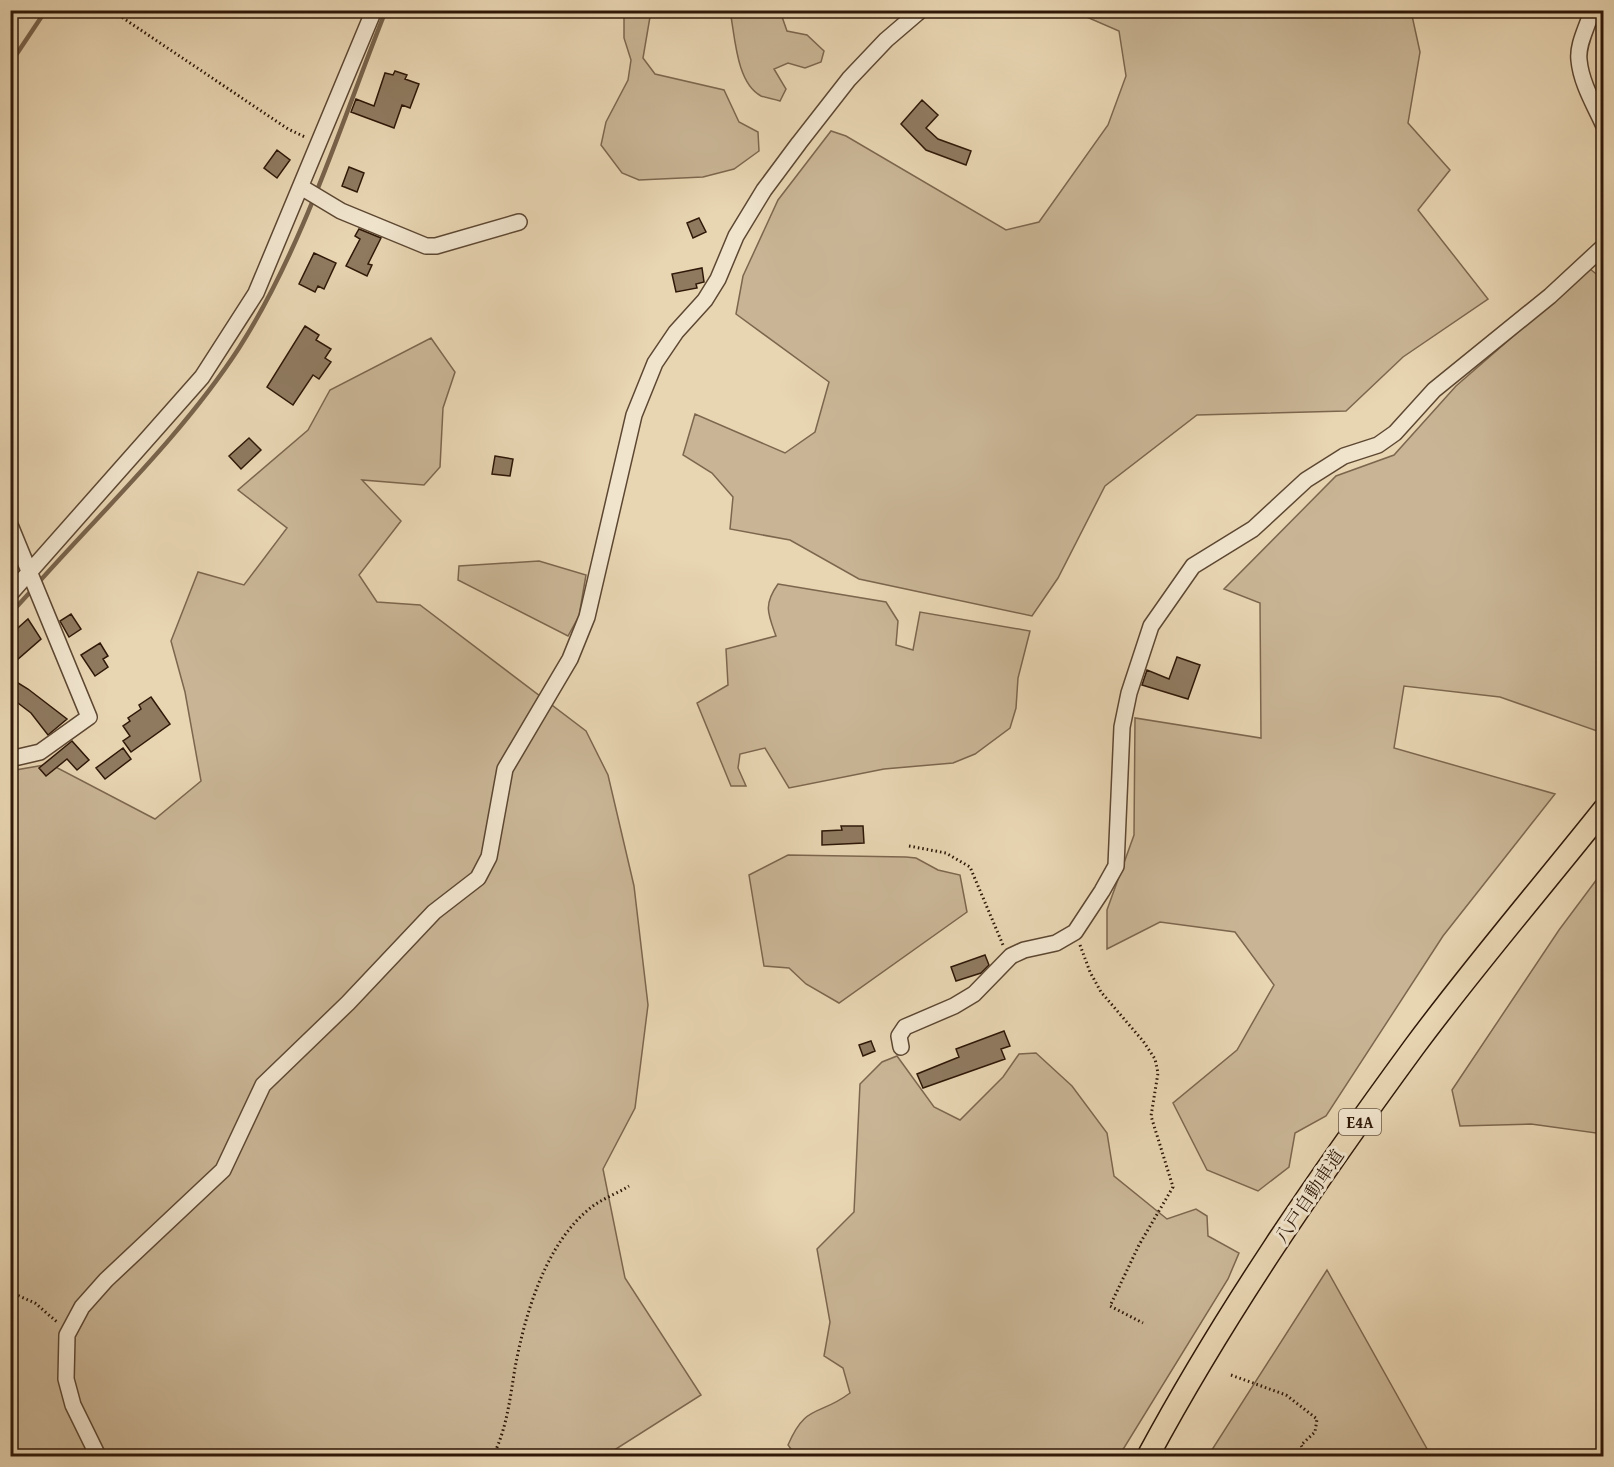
<svg xmlns="http://www.w3.org/2000/svg" width="1614" height="1467" viewBox="0 0 1614 1467" font-family="'Gentium Book Plus','Noto Serif JP',serif">
  <style>
    .green { fill: #c9b595; stroke: #7c664e; stroke-width: 1.5 }
    .lines { fill: none; stroke-linecap: round; stroke-linejoin: round }
    .stream { stroke: #78634b; stroke-width: 4.5 }
    .building { fill: #8f7a60; stroke: #2f1808; stroke-width: 1.5 }
    .minor-casing { stroke: #5d4732; stroke-width: 18 }
    .highway-casing { stroke: #2f1808; stroke-width: 24 }
    .path { stroke: #2f1808; stroke-width: 3; stroke-dasharray: 1.5 3; stroke-linecap: butt }
    .minor { stroke: #f0e4cd; stroke-width: 15 }
    .highway { stroke: #e8d5b2; stroke-width: 21 }
    .labels { text-anchor: middle; dominant-baseline: central; stroke-width: 6; stroke-linejoin: round; paint-order: stroke }
    .shield { fill: #f0e4cd; stroke: #695543; stroke-width: 1.5 }
    .shield-label { font-size: 16px; font-weight: bold; fill: #2f1808 }
    .street-label { font-size: 18px; fill: #2f1808; stroke: #f0e4cd }
  </style>
  <rect width="100%" height="100%" fill="#e8d5b2"/>
  <filter id="stains"><feTurbulence type="fractalNoise" baseFrequency=".00333" numOctaves="4"/><feColorMatrix values="0 0 0 0 .2 0 0 0 0 .09 0 0 0 0 .02 0 0 0 .5 -.17"/></filter>
  <radialGradient id="worn" r=".72"><stop offset=".6" stop-color="#630" stop-opacity="0"/><stop offset="1" stop-color="#630" stop-opacity=".3"/></radialGradient>
  <path class="green" d="M624,11H651L643,58L655,74L724,90L739,122L758,132L759,151L734,169L703,177L639,180L622,173L601,145L606,122L628,80L631,60L624,38Z
    M730,11H780L787,31L807,35L824,51L821,62L805,68L788,63L774,69L786,89L780,101C774,99 767,98 761,96C736,83 735,35 730,11Z
    M1082,11H1411L1420,52L1408,123L1450,170L1418,210L1488,299L1403,357L1346,411L1197,415L1105,486L1058,578L1032,616L859,579L790,540L730,529L733,497L712,473L683,455L695,414L785,453L815,432L829,382L736,314L743,276L778,200L831,131L846,136L1006,230L1039,222L1108,125L1126,76L1119,31L1082,15Z
    M1590,269L1604,280L1603,725L1597,731L1500,697L1404,686L1394,748L1555,794L1443,936L1326,1116L1295,1133L1289,1167L1258,1191L1207,1170L1173,1103L1237,1050L1274,985L1235,932L1160,922L1107,949V910L1134,835L1135,718L1261,738L1260,603L1224,589L1336,476L1394,455L1456,386Z
    M431,338L455,372L443,408L440,467L424,485L362,480L401,521L359,575L377,602L420,605L586,731L608,775L634,886L648,1005L635,1108L603,1169L625,1278L701,1395L605,1456H11L10,771L50,764L155,819L201,781L185,692L171,641L198,572L244,585L287,528L238,490L308,430L330,390Z
    M539,561L586,575L579,616L568,636L458,580L459,566Z
    M778,584L886,602L898,621L896,645L913,650L920,612L1030,631L1018,678L1016,708L1010,728L975,754L953,763L884,769L789,788L765,748L740,754L738,768L746,786H731L697,703L728,685L726,649L776,636C768,614 763,605 778,584Z
    M788,855L906,857L916,858L938,870L960,875L967,912L839,1003L806,984L789,968L764,966L749,875Z
    M1603,871V1134L1531,1124L1460,1126L1452,1090L1559,930Z
    M1036,1053L1072,1086L1107,1133L1114,1176L1167,1219L1196,1209L1207,1216L1208,1236L1239,1253L1228,1279L1119,1456H796L788,1445C806,1403 818,1417 850,1393L843,1368L824,1356L830,1322L817,1249L854,1212L860,1084L882,1062L897,1056L934,1107L960,1120L1003,1077L1019,1054Z
    M1327,1270L1431,1456H1208Z"/>
  <g class="lines">
    <path class="stream" d="M10,64L46,10
      M38,583C106,507 183,434 239,348C304,246 341,123 386,10
      M10,614L32,590"/>
  </g>
  <path class="building" d="M395,71L407,75L405,79L419,84L410,108L402,105L394,128L351,112L356,99L374,106L385,73L393,75Z
    M922,100L938,115L926,128L938,139L971,151L966,165L926,150L901,124Z
    M277,150L290,160L277,178L264,168Z
    M349,167L364,173L357,192L342,186Z
    M699,218L706,232L693,238L687,223Z
    M359,229L381,238L368,264L372,265L367,276L346,266L360,239L355,236Z
    M314,253L336,263L324,289L318,286L315,292L299,284Z
    M702,268L704,282L696,284L697,288L676,292L672,274Z
    M305,326L319,335L316,340L331,349L325,358L331,362L319,379L313,375L293,405L267,387Z
    M249,438L261,450L241,469L229,456Z
    M495,456L513,459L510,476L492,474Z
    M71,614L81,629L69,637L60,621Z
    M28,619L41,639L10,666V635Z
    M100,643L108,656L103,659L108,667L95,676L81,655Z
    M1177,657L1200,665L1188,699L1142,685L1147,670L1169,679Z
    M10,678L28,689L67,719L48,735L31,713L10,697Z
    M151,697L170,724L131,752L123,741L130,736L123,726L130,721L128,718L141,709L139,705Z
    M72,741L89,760L77,770L67,759L46,776L39,768Z
    M123,748L131,759L105,779L96,768Z
    M841,826H863L864,843L822,845V831L842,830Z
    M985,955L989,965L981,973L956,981L951,967Z
    M1004,1031L1010,1046L1001,1049L1005,1059L923,1088L917,1074L959,1057L956,1049Z
    M871,1041L875,1051L863,1056L859,1045Z"/>
  <g class="lines">
    <g class="minor-casing">
      <path id="minor" d="M1592,10C1588,26 1577,44 1579,60C1581,83 1595,106 1604,126
        M301,187L341,211L426,246H436L519,222
        M10,525L89,717L40,752L10,759
        M10,594L202,377L256,293L374,10
        M901,1047L899,1036L905,1027L954,1006L974,994L1011,956L1024,950L1056,943L1075,932L1102,891L1116,866L1122,727L1129,693L1151,626L1193,566L1253,529L1306,480L1344,456L1378,445L1395,433L1434,390L1550,296L1604,246
        M98,1456L73,1405L66,1379L67,1335L82,1307L106,1280L223,1170L263,1085L348,1003L434,912L478,878L489,857L505,769L570,659L587,617L634,415L655,363L676,332L705,300L718,279L736,236L764,190L799,143L849,79L886,40L921,10"/>
    </g>
    <g class="highway-casing">
      <path id="highway" d="M1148,1456C1225,1313 1318,1178 1414,1047C1474,966 1541,888 1604,809"/>
    </g>
    <path class="path" d="M111,10L288,129L305,137
      M909,846L946,853L970,867L1003,945
      M1080,945L1090,972L1101,992L1143,1041L1155,1059L1158,1073L1151,1116L1173,1187L1139,1245L1110,1306L1143,1323
      M10,1292L35,1303L57,1322
      M1231,1375L1286,1395L1317,1419L1315,1432L1301,1445L1307,1456
      M493,1456C507,1428 510,1398 515,1368C525,1314 546,1241 593,1206C604,1198 618,1193 629,1186"/>
    <use href="#minor" class="minor"/>
    <use href="#highway" class="highway"/>
  </g>
  <g class="labels">
    <rect class="shield" x="1339" y="1109" width="42" height="26" rx="4.5"/>
    <g class="shield-label">
      <text x="1360" y="1122">E4A</text>
    </g>
    <g class="street-label">
      <text transform="translate(1309 1196) rotate(-56)">八戸自動車道</text>
    </g>
  </g>
  <rect width="1614" height="1467" fill="none" stroke="#e8d5b2" stroke-width="36"/>
  <rect x="12" y="12" width="1590" height="1443" fill="none" stroke="#2f1808" stroke-width="3"/>
  <rect x="18" y="18" width="1578" height="1431" fill="none" stroke="#2f1808" stroke-width="1.5"/>
  <rect width="100%" height="100%" filter="url(#stains)"/>
  <rect width="100%" height="100%" fill="url(#worn)"/>
</svg>
